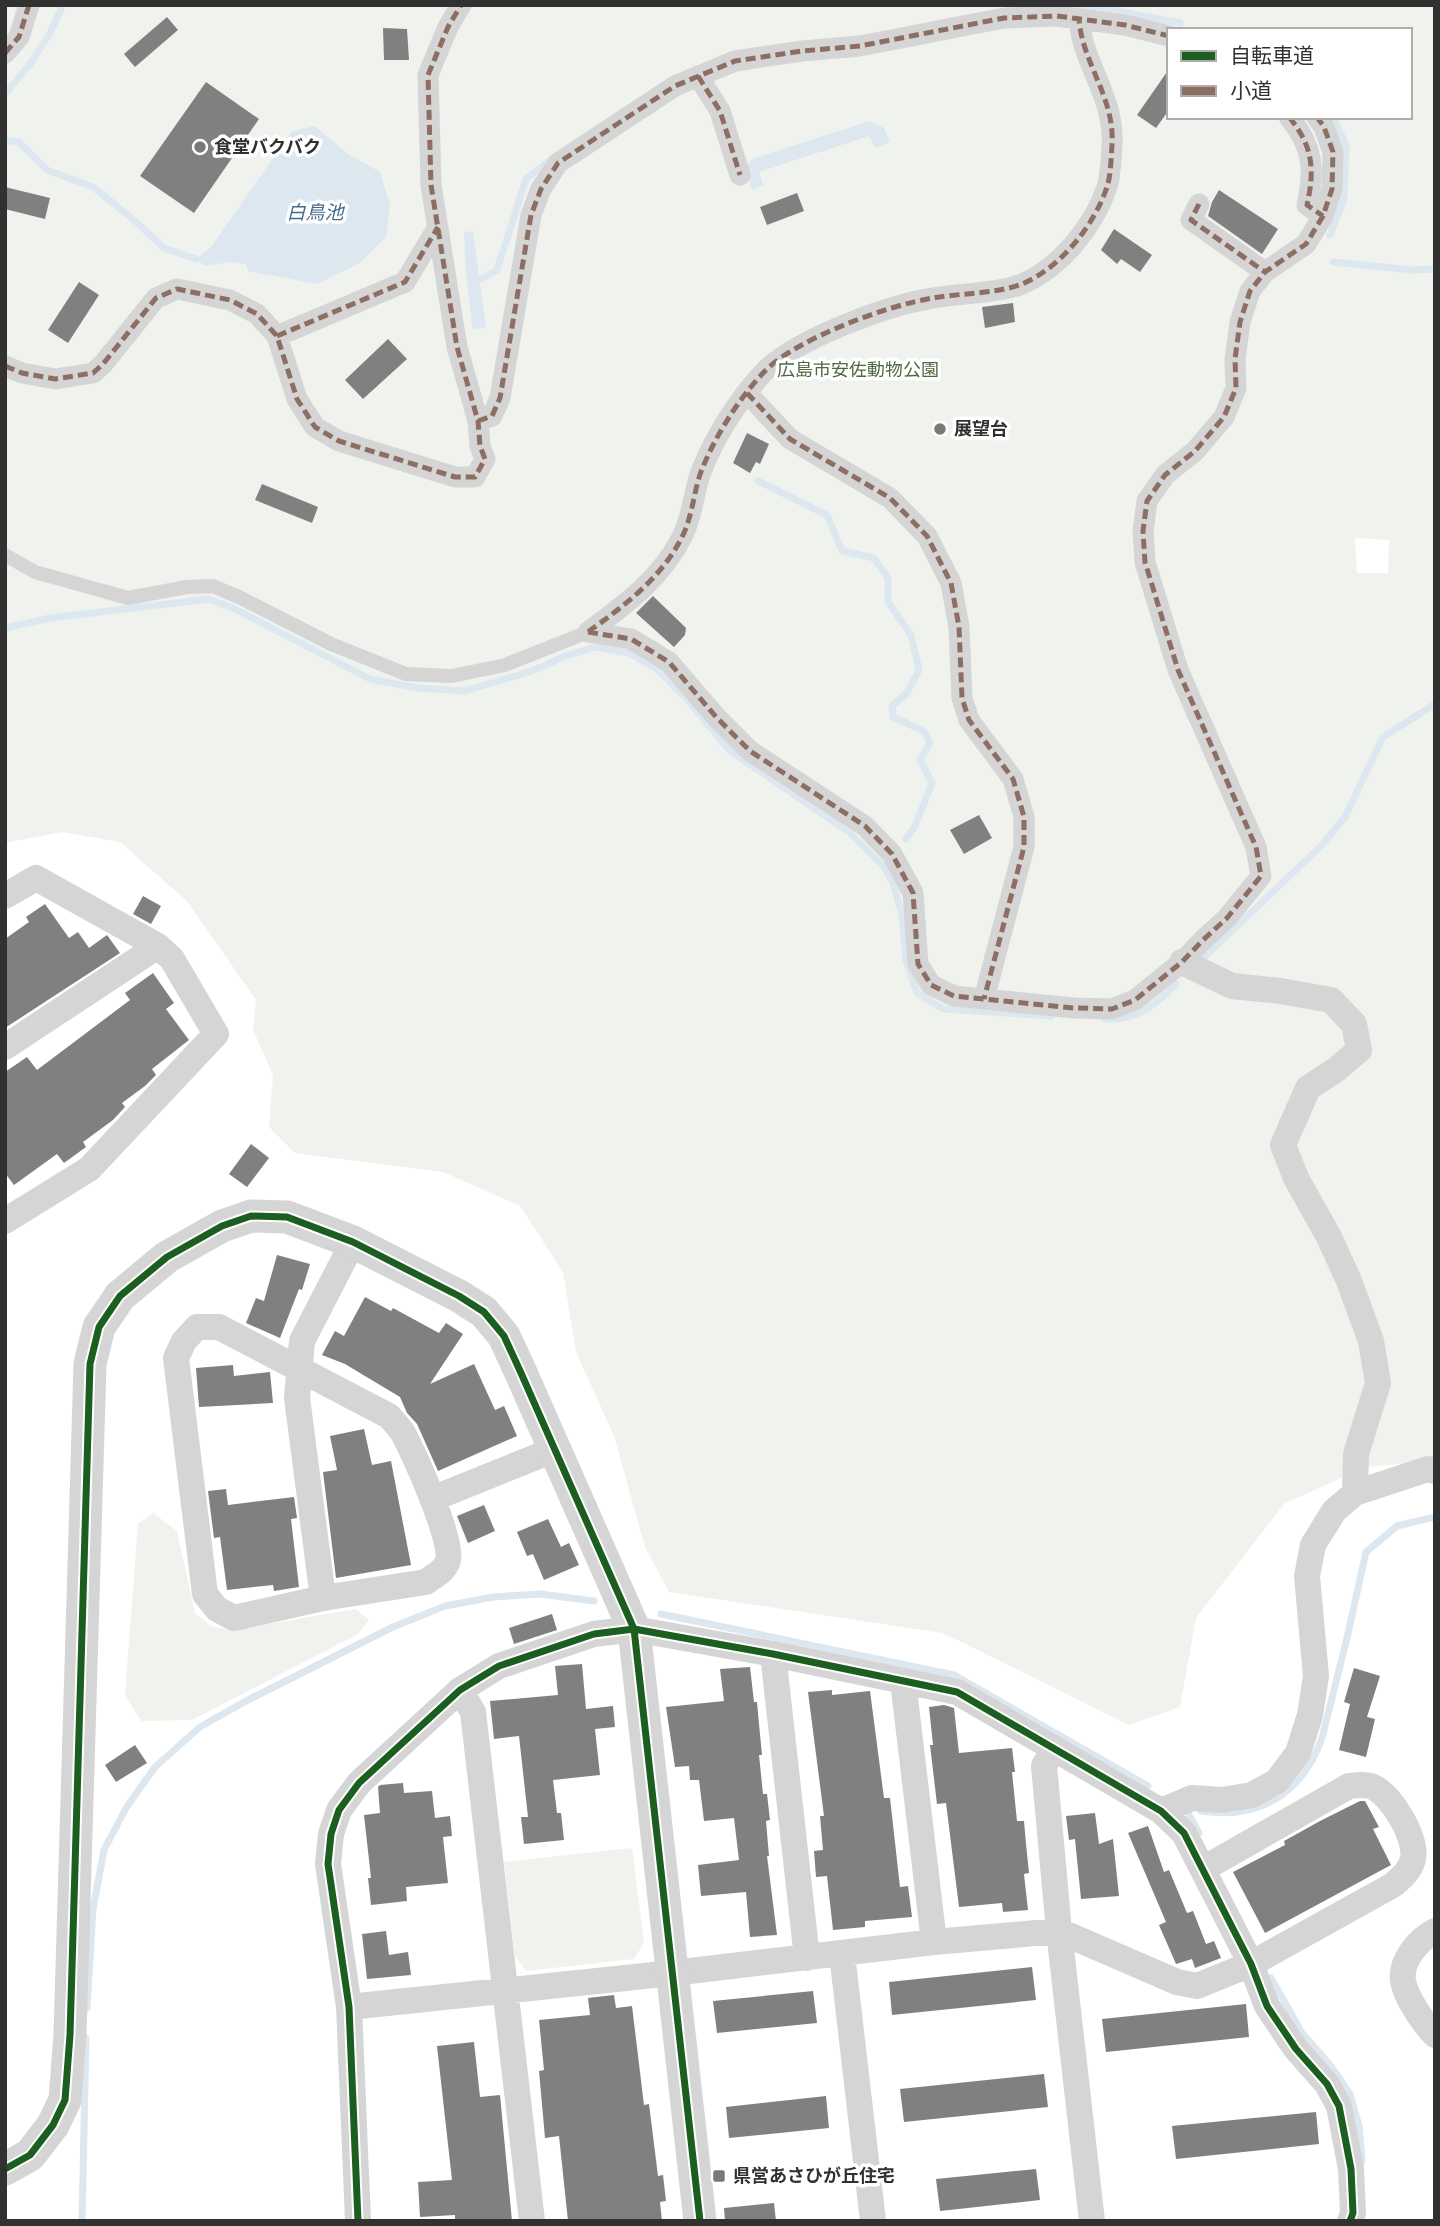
<svg xmlns="http://www.w3.org/2000/svg" width="1440" height="2226" viewBox="0 0 1440 2226" font-family="Helvetica,'Noto Sans JP',sans-serif">
  <style>
    .green { fill: #f0f3ed; fill-rule: evenodd }
    .water { fill: #dde7f0 }
    .lines { fill: none; stroke-linecap: round; stroke-linejoin: round }
    .stream { stroke: #dde7f0; stroke-width: 7 }
    .building { fill: #808080 }
    .service { stroke: #d5d5d5; stroke-width: 14 }
    .pedestrian { stroke: #d5d5d5; stroke-width: 21 }
    .minor { stroke: #d5d5d5; stroke-width: 26 }
    .tertiary { stroke: #d5d5d5; stroke-width: 33 }
    .quiet { stroke: #8d6e63; stroke-width: 5; stroke-dasharray: 10 5; stroke-linecap: butt }
    .cycleway-casing { stroke: #fff; stroke-width: 11 }
    .cycleway { stroke: #1b5e20; stroke-width: 7 }
    .poi-dot { fill: #797979; stroke: #fff; stroke-width: 2.5 }
    .labels { text-anchor: middle; dominant-baseline: central; stroke-width: 7; stroke-linejoin: round; paint-order: stroke }
    .poi-label { font-size: 18px; font-weight: bold; fill: #313131; stroke: #fff; text-anchor: start }
    .park-label { font-size: 18px; fill: #516942; stroke: #fff }
    .water-label { font-size: 19px; font-style: italic; fill: #466b8d; stroke: #fff }
  </style>
  <rect width="100%" height="100%" fill="#fff"/>
  <path class="green" d="M5,5H1435V1461L1365,1467L1284,1504L1196,1618L1180,1707L1129,1725L943,1633L669,1592L645,1547L614,1436L576,1352L563,1272L520,1206L443,1172L295,1153L269,1127L273,1075L253,1030L256,1000L187,901L120,842L62,832L5,843ZM1169,30H1410V117H1169ZM1355,538L1389,540L1388,573H1357Z
    M153,1513L177,1531L195,1613L211,1626L231,1630L356,1609L369,1620L358,1634L192,1720L141,1721L125,1695L138,1524Z
    M632,1848L644,1943L634,1959L526,1971L515,1956L504,1862Z"/>
  <path class="water" d="M870,121L884,128L890,142L875,148L869,136L759,172L763,185L752,190L746,168L752,159Z
    M315,126L348,154L380,172L390,204L386,237L360,263L317,284L248,271L246,264L230,262L205,266L196,259L211,247L292,131Z
    M473,231L486,327L473,330L466,275L464,232Z"/>
  <g class="lines">
    <path class="stream" d="M1060,7L1102,8L1180,23
      M5,94L31,63L50,33L63,5
      M5,140L19,142L47,170L93,187L134,220L164,248L196,259
      M1330,235L1344,199L1346,145L1333,117
      M1333,262L1412,270L1435,269
      M481,279L497,270L526,179L553,158
      M758,481L827,515L842,551L874,558L888,578V602L911,635L919,670L907,693L892,706L893,717L924,731L930,743L920,759L932,783L915,826L906,839
      M5,628L50,618L209,599L235,609L370,679L418,688L465,691L532,671L568,655L596,647L629,653L657,669L686,698L729,750L849,832L885,868L893,883L902,915L906,960L917,993L943,1009L1051,1016
      M1199,962L1320,847L1345,817L1383,737L1435,704
      M1105,1019C1138,1020 1153,1007 1176,984
      M661,1614L954,1675L1148,1786
      M1186,1809L1199,1833
      M1201,1811C1259,1820 1302,1794 1322,1738L1347,1638L1366,1552L1397,1526L1435,1517
      M1271,1978L1302,2033L1331,2066L1350,2094L1359,2126L1362,2161
      M87,2008L93,1909L104,1850L126,1808L155,1767L200,1727L246,1701L393,1627L445,1606L493,1597L540,1594L594,1601
      M82,2221L86,2038"/>
  </g>
  <path class="building" d="M167,17L178,30L135,67L124,54Z
    M383,28L407,29L409,60H384Z
    M1169,69V110L1156,128L1137,115Z
    M206,82L259,119L194,213L140,176Z
    M5,187L50,198L45,219L5,209Z
    M1219,190L1278,229L1262,254L1208,216L1212,202Z
    M797,193L804,211L767,225L760,207Z
    M1114,229L1152,255L1140,272L1121,259L1117,264L1101,250Z
    M79,282L99,295L68,343L48,330Z
    M1013,303L1015,322L985,328L982,307Z
    M388,339L407,359L363,399L345,380Z
    M747,433L769,444L760,464L756,462L750,473L733,463Z
    M262,484L318,507L312,523L255,500Z
    M653,596L686,628L685,635L674,647L636,613Z
    M979,815L992,838L964,854L950,830Z
    M143,896L161,906L151,924L133,914Z
    M45,904L69,938L78,932L89,948L107,935L120,953L5,1028V939L29,922L26,917Z
    M153,973L174,1003L166,1009L189,1040L152,1069L156,1075L145,1086L122,1103L125,1107L113,1120L83,1142L86,1147L64,1163L57,1154L14,1185L5,1173V1072L27,1057L37,1070L130,1000L125,993Z
    M251,1144L269,1158L247,1187L229,1174Z
    M277,1255L310,1264L302,1290L299,1289L280,1338L246,1323L256,1298L264,1301Z
    M365,1297L391,1311L393,1308L439,1333L446,1323L463,1334L430,1384L474,1364L495,1410L504,1406L517,1436L438,1471L417,1424L407,1413L400,1397L345,1364L322,1355L335,1331L344,1336Z
    M233,1365L234,1376L270,1372L273,1403L199,1407L196,1368Z
    M364,1429L372,1465L391,1461L411,1565L336,1578L323,1472L337,1470L330,1436Z
    M226,1489L228,1505L294,1497L297,1518L291,1519L299,1587L274,1591L273,1585L227,1590L220,1537L214,1538L208,1491Z
    M484,1505L495,1531L468,1543L457,1516Z
    M548,1519L561,1547L569,1543L579,1565L544,1580L533,1554L527,1556L517,1532Z
    M552,1614L557,1630L514,1644L509,1628Z
    M582,1664L586,1709L613,1706L615,1727L595,1729L600,1775L553,1780L557,1813H561L564,1840L524,1844L521,1817H528L519,1736L494,1739L490,1701L558,1695L555,1666Z
    M750,1667L754,1702H757L759,1724L762,1755H759L763,1794H767L770,1820L766,1821L769,1856H767L777,1935L750,1937L746,1892L701,1896L698,1865L739,1860L734,1818L704,1821L699,1780H690L689,1766L675,1767L666,1707L724,1701L720,1669Z
    M1354,1668L1380,1676L1367,1717L1375,1719L1366,1757L1339,1750L1350,1704L1344,1702Z
    M832,1690V1695L870,1691L884,1798H890L900,1887L908,1886L912,1917L865,1921V1927L833,1930L827,1876L816,1877L814,1851L823,1850L820,1816H824L808,1692Z
    M944,1705L954,1708L959,1753L1012,1748L1015,1772H1012L1017,1821H1024L1026,1844L1029,1873L1024,1874L1028,1910L1003,1912L1002,1903L959,1907L946,1803L937,1804L930,1745H933L929,1707Z
    M135,1745L147,1763L116,1782L105,1765Z
    M403,1783L404,1793L432,1791L435,1818L450,1816L452,1836L443,1837L448,1883L406,1887L407,1901L371,1905L368,1878H371L364,1815L380,1813L378,1787L380,1785Z
    M1360,1801H1365L1379,1827L1373,1829L1391,1865L1265,1933L1233,1872L1285,1845L1284,1841L1320,1821Z
    M1095,1813L1099,1844L1113,1839L1119,1896L1081,1899L1075,1839L1069,1840L1066,1816Z
    M1148,1826L1164,1872L1169,1870L1187,1913L1193,1911L1206,1944L1214,1941L1221,1958L1195,1968L1192,1959L1176,1964L1159,1925L1166,1922L1128,1833Z
    M386,1931L389,1955L408,1952L411,1975L367,1979L362,1934Z
    M1032,1967L1036,2000L892,2015L889,1982Z
    M813,1991L817,2023L717,2033L713,2001Z
    M614,1995L616,2008L632,2006L644,2105L649,2104L658,2176L663,2175L666,2201L660,2202L662,2221H568L559,2136L545,2138L539,2071L544,2070L539,2020L590,2015L588,1998Z
    M1246,2004L1249,2037L1106,2052L1102,2019Z
    M474,2042L480,2097L500,2095L512,2221H455V2215L420,2217L418,2182L452,2180L437,2046Z
    M1044,2074L1048,2107L904,2122L900,2089Z
    M826,2096L829,2128L729,2138L726,2107Z
    M1316,2112L1319,2144L1176,2159L1172,2126Z
    M1036,2169L1040,2200L940,2211L936,2179Z
    M774,2203L776,2221H725L724,2208Z"/>
  <g class="lines">
    <path class="service" d="M5,555L35,572L128,598L187,587L213,586L241,598L331,644L406,674L452,676L505,665L588,632"/>
    <path class="pedestrian" d="M5,53L19,37L29,5
      M698,76L720,111L740,175
      M1289,117C1313,146 1315,169 1307,205L1323,216
      M1199,204L1191,220L1265,272
      M277,336L405,282L438,227
      M5,366L22,373L55,379L93,373L103,364L156,298L177,289L230,300L257,314L277,336L297,399L315,427L339,441L455,477H475L485,459L480,446L478,421L457,347L431,185L428,75L448,27L461,5
      M747,393L790,439L890,498L927,536L951,583L959,627L962,698L969,720L1013,779L1024,817V847L984,999
      M478,421L492,416L500,398L531,215L541,189L558,163L675,86L735,61L802,51L860,46L1004,18L1057,16L1125,25L1169,36
      M588,632L631,639L669,662L717,718L750,751L865,826L892,854L913,893L918,964L931,985L954,996L1074,1008L1112,1009L1135,1000L1182,962L1203,940L1227,918L1261,876L1256,847L1178,670L1145,562L1143,531L1147,501L1165,475L1195,451L1224,417L1236,388L1235,359L1240,322L1250,291L1265,272L1306,244L1323,216L1332,189L1333,152L1324,127L1317,117
      M588,632C625,605 662,578 683,535C693,514 694,489 702,469C716,435 739,398 765,371C796,339 888,305 933,298C960,293 996,294 1022,284C1060,268 1094,226 1107,187C1111,175 1111,158 1112,145C1115,97 1082,63 1079,19"/>
    <path class="minor" d="M5,896L36,878L158,946L172,959L216,1034L89,1169L5,1221
      M1182,962L1232,986L1281,991L1331,1000L1354,1024L1359,1050L1337,1069L1308,1088L1283,1145L1296,1178L1329,1237L1349,1281L1371,1341L1378,1383L1356,1454L1355,1493L1428,1469L1435,1471
      M5,1047L158,946
      M197,1327H219L389,1416C394,1422 399,1427 403,1433C414,1454 453,1539 448,1560C446,1570 434,1576 426,1582L323,1598L234,1618L217,1609L205,1594L176,1358L184,1341Z
      M432,1499L556,1449
      M323,1598L297,1398L302,1341L353,1242
      M773,1654L807,1958
      M903,1681L934,1942
      M460,1690L473,1712L532,2221
      M1054,1748L1044,1766L1059,1931L1092,2221
      M1161,1811L1192,1798L1222,1800L1252,1795L1277,1781L1298,1753L1310,1715L1316,1676L1307,1576L1313,1545L1334,1511L1355,1493
      M1435,1931C1418,1940 1400,1961 1403,1981C1406,1997 1423,2023 1435,2035
      M842,1954L873,2221
      M349,2007L673,1973L934,1942L1059,1931L1177,1982L1197,1986L1251,1964L1393,1885C1401,1878 1410,1871 1413,1859C1417,1837 1391,1794 1371,1786C1364,1784 1356,1785 1349,1786L1203,1869
      M358,2221L349,2007L328,1864L331,1834L339,1810L359,1783L460,1690L499,1666L594,1634L634,1629L773,1654L957,1692L1161,1811L1184,1833L1251,1964L1267,2006L1296,2049L1327,2084L1339,2106L1351,2169L1353,2213L1350,2221"/>
    <path class="tertiary" d="M5,2169L30,2155L53,2125L65,2100L70,2035L90,1364L99,1327L120,1296L167,1257L222,1226L251,1216L287,1217L353,1242L459,1296L484,1312L504,1336L521,1373L634,1629L700,2221"/>
    <path class="quiet" d="M5,53L19,37L29,5
      M698,76L720,111L740,175
      M1289,117C1313,146 1315,169 1307,205L1323,216
      M1199,204L1191,220L1265,272
      M277,336L405,282L438,227
      M5,366L22,373L55,379L93,373L103,364L156,298L177,289L230,300L257,314L277,336L297,399L315,427L339,441L455,477H475L485,459L480,446L478,421L457,347L431,185L428,75L448,27L461,5
      M747,393L790,439L890,498L927,536L951,583L959,627L962,698L969,720L1013,779L1024,817V847L984,999
      M478,421L492,416L500,398L531,215L541,189L558,163L675,86L735,61L802,51L860,46L1004,18L1057,16L1125,25L1169,36
      M588,632L631,639L669,662L717,718L750,751L865,826L892,854L913,893L918,964L931,985L954,996L1074,1008L1112,1009L1135,1000L1182,962L1203,940L1227,918L1261,876L1256,847L1178,670L1145,562L1143,531L1147,501L1165,475L1195,451L1224,417L1236,388L1235,359L1240,322L1250,291L1265,272L1306,244L1323,216L1332,189L1333,152L1324,127L1317,117
      M588,632C625,605 662,578 683,535C693,514 694,489 702,469C716,435 739,398 765,371C796,339 888,305 933,298C960,293 996,294 1022,284C1060,268 1094,226 1107,187C1111,175 1111,158 1112,145C1115,97 1082,63 1079,19"/>
    <g class="cycleway-casing">
      <path id="cycleway" d="M5,2169L30,2155L53,2125L65,2100L70,2035L90,1364L99,1327L120,1296L167,1257L222,1226L251,1216L287,1217L353,1242L459,1296L484,1312L504,1336L521,1373L634,1629L700,2221
        M358,2221L349,2007L328,1864L331,1834L339,1810L359,1783L460,1690L499,1666L594,1634L634,1629L773,1654L957,1692L1161,1811L1184,1833L1251,1964L1267,2006L1296,2049L1327,2084L1339,2106L1351,2169L1353,2213L1350,2221"/>
    </g>
    <use href="#cycleway" class="cycleway"/>
  </g>
  <g class="poi-dot">
    <circle cx="200" cy="147" r="7"/>
    <circle cx="940" cy="429" r="7"/>
    <rect x="712" y="2169" width="14" height="14" rx="3.5"/>
  </g>
  <g class="labels">
    <g class="poi-label">
      <text x="214" y="147">食堂バクバク</text>
      <text x="954" y="429">展望台</text>
      <text x="733" y="2176">県営あさひが丘住宅</text>
    </g>
    <g class="park-label">
      <text x="858" y="370">広島市安佐動物公園</text>
    </g>
    <g class="water-label">
      <text x="315" y="212">白鳥池</text>
    </g>
  </g>
  <rect width="1440" height="2226" fill="none" stroke="#313131" stroke-width="14"/>
  <rect x="1167" y="28" width="245" height="91" fill="#ffffff" stroke="#adadad" stroke-width="2"/>
  <rect x="1181" y="51" width="35" height="10" fill="#1b5e20" stroke="#adadad" stroke-width="2"/>
  <text x="1230" y="63" font-size="21" fill="#313131">自転車道</text>
  <rect x="1181" y="86" width="35" height="10" fill="#8d6e63" stroke="#adadad" stroke-width="2"/>
  <text x="1230" y="98" font-size="21" fill="#313131">小道</text>
</svg>
